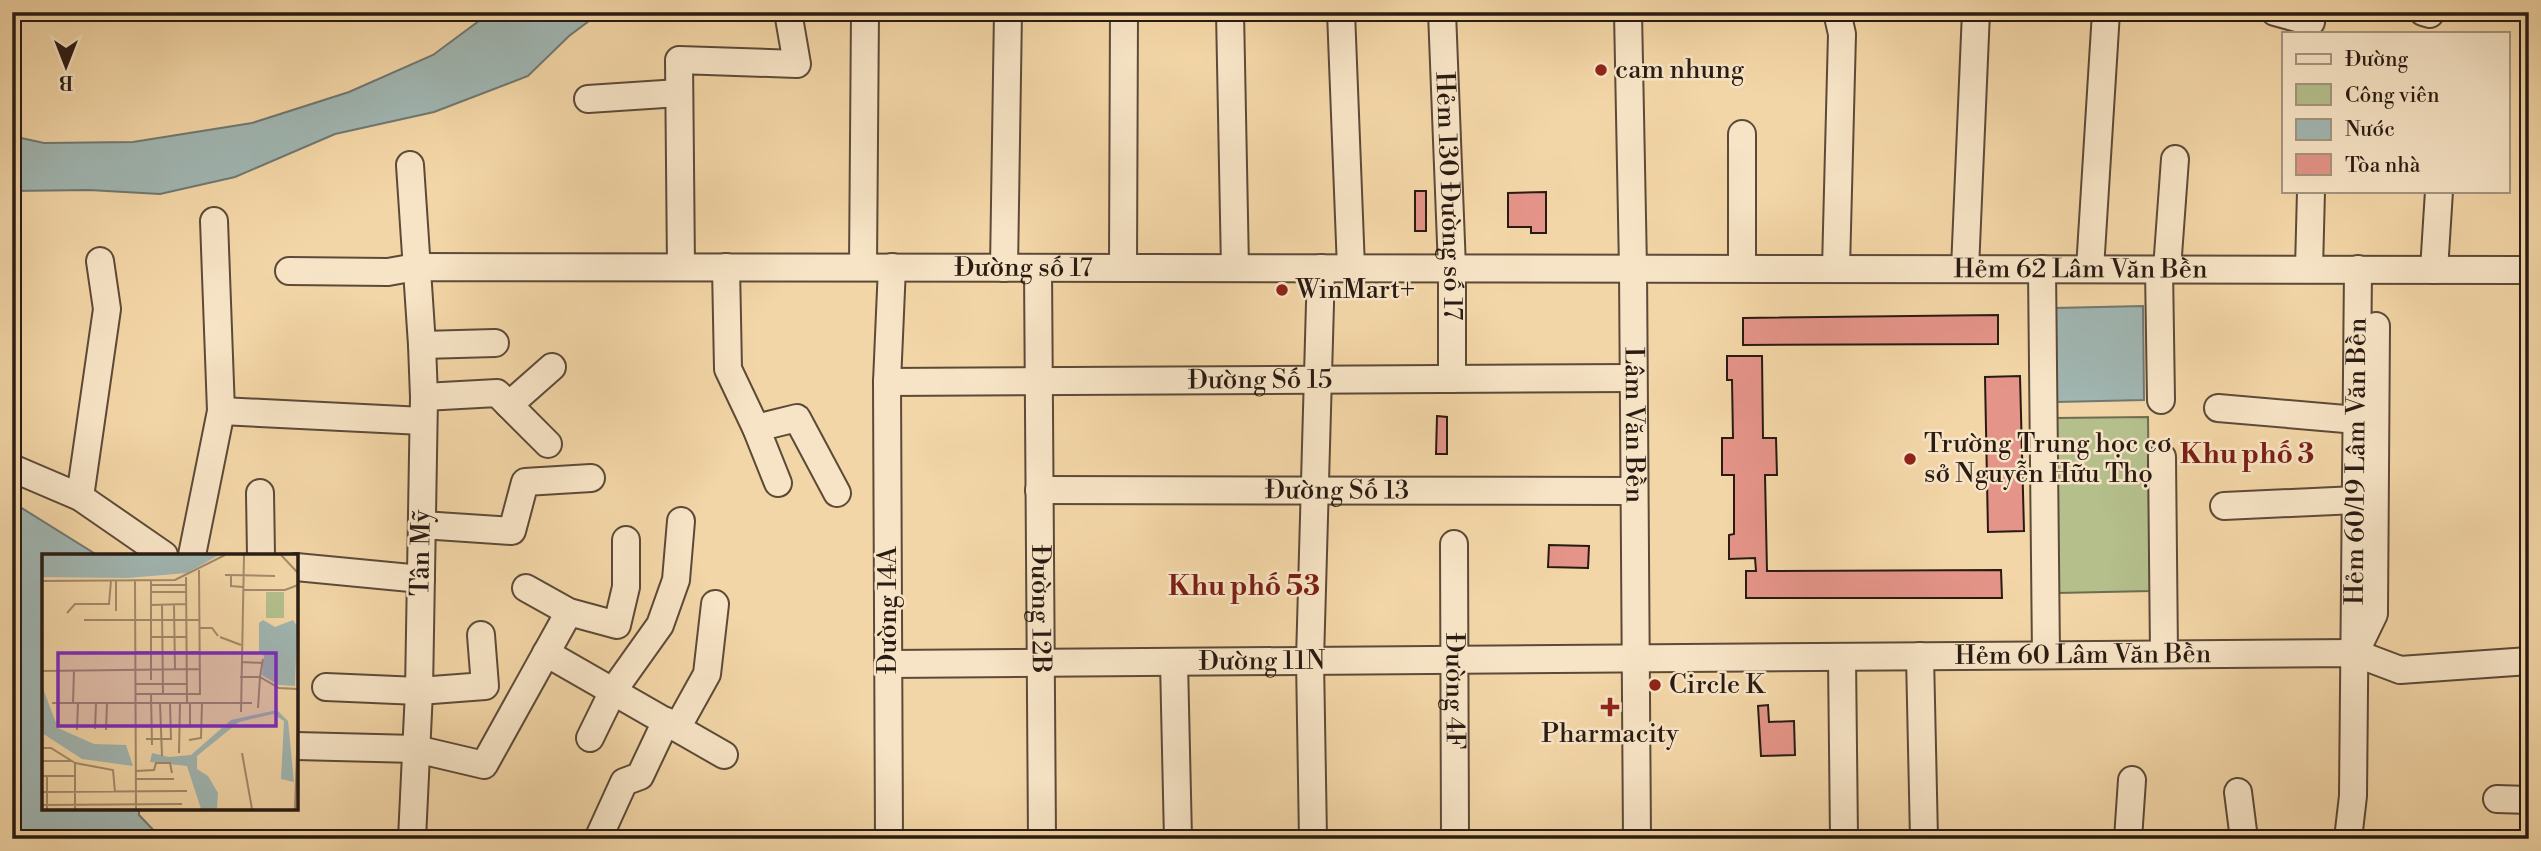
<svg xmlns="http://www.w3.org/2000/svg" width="2541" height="851" viewBox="0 0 2541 851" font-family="'Libre Bodoni',serif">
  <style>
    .green { fill: #b4bf8c; stroke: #6e6d50; stroke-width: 2 }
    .water { fill: #a0b6b2; stroke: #707872; stroke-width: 2 }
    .building { fill: #e49488; stroke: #291b13; stroke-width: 2 }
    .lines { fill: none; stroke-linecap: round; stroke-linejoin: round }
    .minor-casing { stroke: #5c4a38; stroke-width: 30 }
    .minor { stroke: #f7e4c6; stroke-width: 26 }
    .poi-dot { fill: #8f2418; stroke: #f7e4c6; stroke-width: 2.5 }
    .labels { text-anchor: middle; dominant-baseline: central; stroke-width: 5; stroke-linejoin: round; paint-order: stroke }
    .poi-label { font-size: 26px; fill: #291b13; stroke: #f7e4c6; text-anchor: start }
    .street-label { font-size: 26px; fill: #291b13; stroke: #f7e4c6 }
    .neighbourhood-label { font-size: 28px; font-weight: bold; fill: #7a1f14; stroke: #f7e4c6 }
    .inset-road { fill: none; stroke: #a28b6c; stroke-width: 2 }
    .view { fill: #7b2cbf; fill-opacity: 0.15; stroke: #7b2cbf; stroke-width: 3.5 }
    .inset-edge { fill: none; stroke: #291b13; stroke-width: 3.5 }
  </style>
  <rect width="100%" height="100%" fill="#f3d6a7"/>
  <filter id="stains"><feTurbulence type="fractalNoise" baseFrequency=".00286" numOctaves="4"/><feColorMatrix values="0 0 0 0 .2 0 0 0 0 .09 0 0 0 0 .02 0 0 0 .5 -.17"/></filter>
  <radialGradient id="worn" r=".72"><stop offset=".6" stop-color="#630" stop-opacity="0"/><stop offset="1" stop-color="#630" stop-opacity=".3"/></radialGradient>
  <path class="green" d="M2148,417L2150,591L2058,593L2054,418Z"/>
  <path class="water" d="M491,12H601L569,36L528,76L434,112L335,134L235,177L160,194L89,190L12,191V136L44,143L133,142L252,123L349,92L433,55Z
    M2143,306L2144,400L2057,402L2055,308Z
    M12,502L97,555H44V807H139V815L162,839H12Z"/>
  <path class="building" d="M1415,191H1426V231H1415Z
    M1546,192V233H1531V227H1508V193Z
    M1998,315V344L1743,345V318Z
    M1727,356H1762L1763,438H1776L1777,475H1765L1767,571L2001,570L2002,598H1746V571H1756L1755,558L1729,559V535L1734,534V475H1722V438H1733L1732,380H1727Z
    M2020,376L2024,531L1988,532L1985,377Z
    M1437,416L1447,417V454H1436Z
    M1549,545L1589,546L1588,568L1548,567Z
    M1768,705L1769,722L1794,721L1795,755L1761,756L1758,706Z"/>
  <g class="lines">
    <g class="minor-casing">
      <g id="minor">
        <path d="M1230,12L1235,268"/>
        <path d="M1341,12L1351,268"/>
        <path id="s1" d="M1442,12L1452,268V379"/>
        <path id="s2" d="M1628,12L1633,268L1637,839"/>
        <path d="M2275,12L2311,22"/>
        <path d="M2423,12L2430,14"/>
        <path d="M588,99L679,93"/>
        <path d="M1742,134V268"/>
        <path d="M410,165L422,345L424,397L419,691L412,839"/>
        <path d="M681,267L679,60L797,64L788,12"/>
        <path d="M726,267L728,369L756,428L778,483"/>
        <path d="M863,267L865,12"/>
        <path d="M1004,268L1008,12"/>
        <path id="s3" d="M1038,268L1042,839"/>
        <path d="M1123,268L1124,12"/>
        <path d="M1836,268L1842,34L1837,12"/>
        <path d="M1965,269L1976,12"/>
        <path d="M2042,269L2046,655"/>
        <path d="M2090,269L2106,12"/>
        <path d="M2159,269L2161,400"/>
        <path d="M2167,269L2175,159"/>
        <path d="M2309,269L2311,191"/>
        <path d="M2434,270L2439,191"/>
        <path id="s4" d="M289,271L388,272L416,267L2529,270"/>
        <path d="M422,345L495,343"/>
        <path id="s5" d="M887,382L1633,378"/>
        <path d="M424,397L497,393L548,444"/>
        <path d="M509,405L552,367"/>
        <path d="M2218,408L2357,420"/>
        <path d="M221,411L423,421"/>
        <path d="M756,428L797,418L837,493"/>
        <path d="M2162,457L2164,654"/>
        <path d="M12,468L80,497L164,555"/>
        <path id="s6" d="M1039,490L1634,491"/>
        <path d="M260,493L261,555"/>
        <path d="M80,497L107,309L100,261"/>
        <path d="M2224,506L2356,500"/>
        <path d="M422,525L512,531L525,482L591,478"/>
        <path id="s7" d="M1454,544L1455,839"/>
        <path d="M192,555L221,411L214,221"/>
        <path d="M296,567L421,579"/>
        <path d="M526,588L569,612L617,625L626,587V540"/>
        <path d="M2359,645L2374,614L2376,326"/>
        <path d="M546,653L724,755"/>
        <path d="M1920,656L1924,839"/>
        <path d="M1842,657L1844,839"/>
        <path d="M1174,662L1178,839"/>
        <path id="s8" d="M888,664L2355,653L2400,670L2529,661"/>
        <path d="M326,687L419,691L485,686L481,635"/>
        <path d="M677,728L707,674L715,604"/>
        <path d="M590,738L613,691L660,625L676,580L681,521"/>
        <path d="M296,746L416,749L484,765L569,612"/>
        <path d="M2238,792L2244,839"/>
        <path d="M2497,799L2529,800"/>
        <path d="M598,839L624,782L640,776L666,721"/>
        <path d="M889,839L887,382L892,267"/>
        <path d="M1313,839L1310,660L1321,268"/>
        <path d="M2128,839L2132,780"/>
        <path id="s9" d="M2348,839L2353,796L2358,269"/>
      </g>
    </g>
    <use href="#minor" class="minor"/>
  </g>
  <g class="poi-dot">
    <circle cx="1601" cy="70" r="7"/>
    <circle cx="1282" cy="290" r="7"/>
    <circle cx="1910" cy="459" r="7"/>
    <circle cx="1655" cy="685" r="7"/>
    <path d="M1606.5 696.5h7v7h7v7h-7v7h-7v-7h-7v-7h7z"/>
  </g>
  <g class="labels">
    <g class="poi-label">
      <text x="1615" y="70">cam nhung</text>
      <text x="1296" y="290">WinMart+</text>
      <text x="1924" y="444">Trường Trung học cơ<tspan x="1924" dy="30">sở Nguyễn Hữu Thọ</tspan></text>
      <text x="1669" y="685">Circle K</text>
      <text x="1610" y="734" text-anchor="middle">Pharmacity</text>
    </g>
    <g class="street-label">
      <text stroke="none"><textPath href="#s1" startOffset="184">Hẻm 130 Đường số 17</textPath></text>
      <text stroke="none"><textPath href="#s4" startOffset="735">Đường số 17</textPath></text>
      <text stroke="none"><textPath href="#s4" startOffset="1792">Hẻm 62 Lâm Văn Bền</textPath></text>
      <text stroke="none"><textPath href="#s5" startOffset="373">Đường Số 15</textPath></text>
      <text stroke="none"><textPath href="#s2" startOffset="413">Lâm Văn Bền</textPath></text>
      <text stroke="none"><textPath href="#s9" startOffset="378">Hẻm 60/19 Lâm Văn Bền</textPath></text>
      <text stroke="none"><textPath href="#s6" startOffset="298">Đường Số 13</textPath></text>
      <text transform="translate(421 553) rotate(-89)">Tân Mỹ</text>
      <text transform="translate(888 610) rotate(-90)">Đường 14A</text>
      <text stroke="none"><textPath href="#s3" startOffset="341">Đường 12B</textPath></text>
      <text stroke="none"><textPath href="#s8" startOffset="1195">Hẻm 60 Lâm Văn Bền</textPath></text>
      <text stroke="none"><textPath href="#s8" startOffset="374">Đường 11N</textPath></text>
      <text stroke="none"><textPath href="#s7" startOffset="147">Đường 4F</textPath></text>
    </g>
    <g class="neighbourhood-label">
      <text x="2247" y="454">Khu phố 3</text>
      <text x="1244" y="586">Khu phố 53</text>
    </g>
  </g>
  <g transform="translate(42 554)">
    <rect width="256" height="256" fill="#f3d6a7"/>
    <path d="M224,38H242V64H224Z" fill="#b4bf8c"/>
    <path d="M0,1H177L145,19L86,24L0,23ZM221,66L233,73L251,66L255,72L253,132L236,131L220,121L222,102L217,97V69ZM0,132L16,174L52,190L84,191L91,212L40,205L0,179ZM235,156L246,167L252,228L239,225L242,167L231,160L197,168L155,202V215L166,222L176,239L175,255H159L145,212L108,208L110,199L127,203L149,201L189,166Z" fill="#a0b6b2"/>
    <path class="inset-road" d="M239,1L256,19M183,21L233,22M189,21V32L201,33M144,23L145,149M0,27L133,26L183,1M93,27L94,255M109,27V126M109,31H144M201,36H243L256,31M109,38H144M109,51L144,50M120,51L121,140M132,51L133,116M74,57V27M25,59L33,50H67L69,27M42,66H158M158,74H170L176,82M109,83H145M178,83L199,91M93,98H158M221,105L218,123L237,134L256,135M199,108L221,109M0,117L158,115M198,123H218L216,154M94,130H145M94,140H158L157,16M109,140L110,191M10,149H210M31,149L32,116M118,149L120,202M199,158L202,1M148,171V149M53,175L54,149M35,176L36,149M64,176L65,149M104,185H129L128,149M147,186L159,184L160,149M0,194H9L33,209M137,199L138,149M200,199L210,255M0,207H29M33,209L71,216L73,238M94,217L112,216L114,209H128L130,219M0,222H32M5,222V255M94,225H132M0,238L145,237M0,251L140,250M33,255V209M253,255L256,170"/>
    <path class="view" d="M16,99H234V172H16Z"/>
    <rect width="256" height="256" class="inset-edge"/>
  </g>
  <rect width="2541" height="851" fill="none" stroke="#f3d6a7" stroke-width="42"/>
  <rect x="14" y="14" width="2513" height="823" fill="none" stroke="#291b13" stroke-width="3.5"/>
  <rect x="21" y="21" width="2499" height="809" fill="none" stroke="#291b13" stroke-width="2"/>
  <rect x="2282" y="32" width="228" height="161" fill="#f7e4c6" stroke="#a5947e" stroke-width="2"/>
  <rect x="2296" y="54" width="35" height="10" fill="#f7e4c6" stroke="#a5947e" stroke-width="2"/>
  <text x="2345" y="66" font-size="21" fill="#291b13">Đường</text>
  <rect x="2296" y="84" width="35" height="21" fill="#b4bf8c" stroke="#a5947e" stroke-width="2"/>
  <text x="2345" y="102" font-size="21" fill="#291b13">Công viên</text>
  <rect x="2296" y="119" width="35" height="21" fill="#a0b6b2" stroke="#a5947e" stroke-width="2"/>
  <text x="2345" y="136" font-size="21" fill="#291b13">Nước</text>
  <rect x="2296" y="154" width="35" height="21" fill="#e49488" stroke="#a5947e" stroke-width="2"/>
  <text x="2345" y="172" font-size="21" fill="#291b13">Tòa nhà</text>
  <g transform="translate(66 66) rotate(180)" stroke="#f7e4c6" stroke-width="5" paint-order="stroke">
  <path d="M0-5L12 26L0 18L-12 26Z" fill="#291b13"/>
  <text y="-10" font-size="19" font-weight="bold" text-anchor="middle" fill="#291b13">B</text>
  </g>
  <rect width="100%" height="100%" filter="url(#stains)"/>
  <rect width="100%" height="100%" fill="url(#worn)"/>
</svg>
